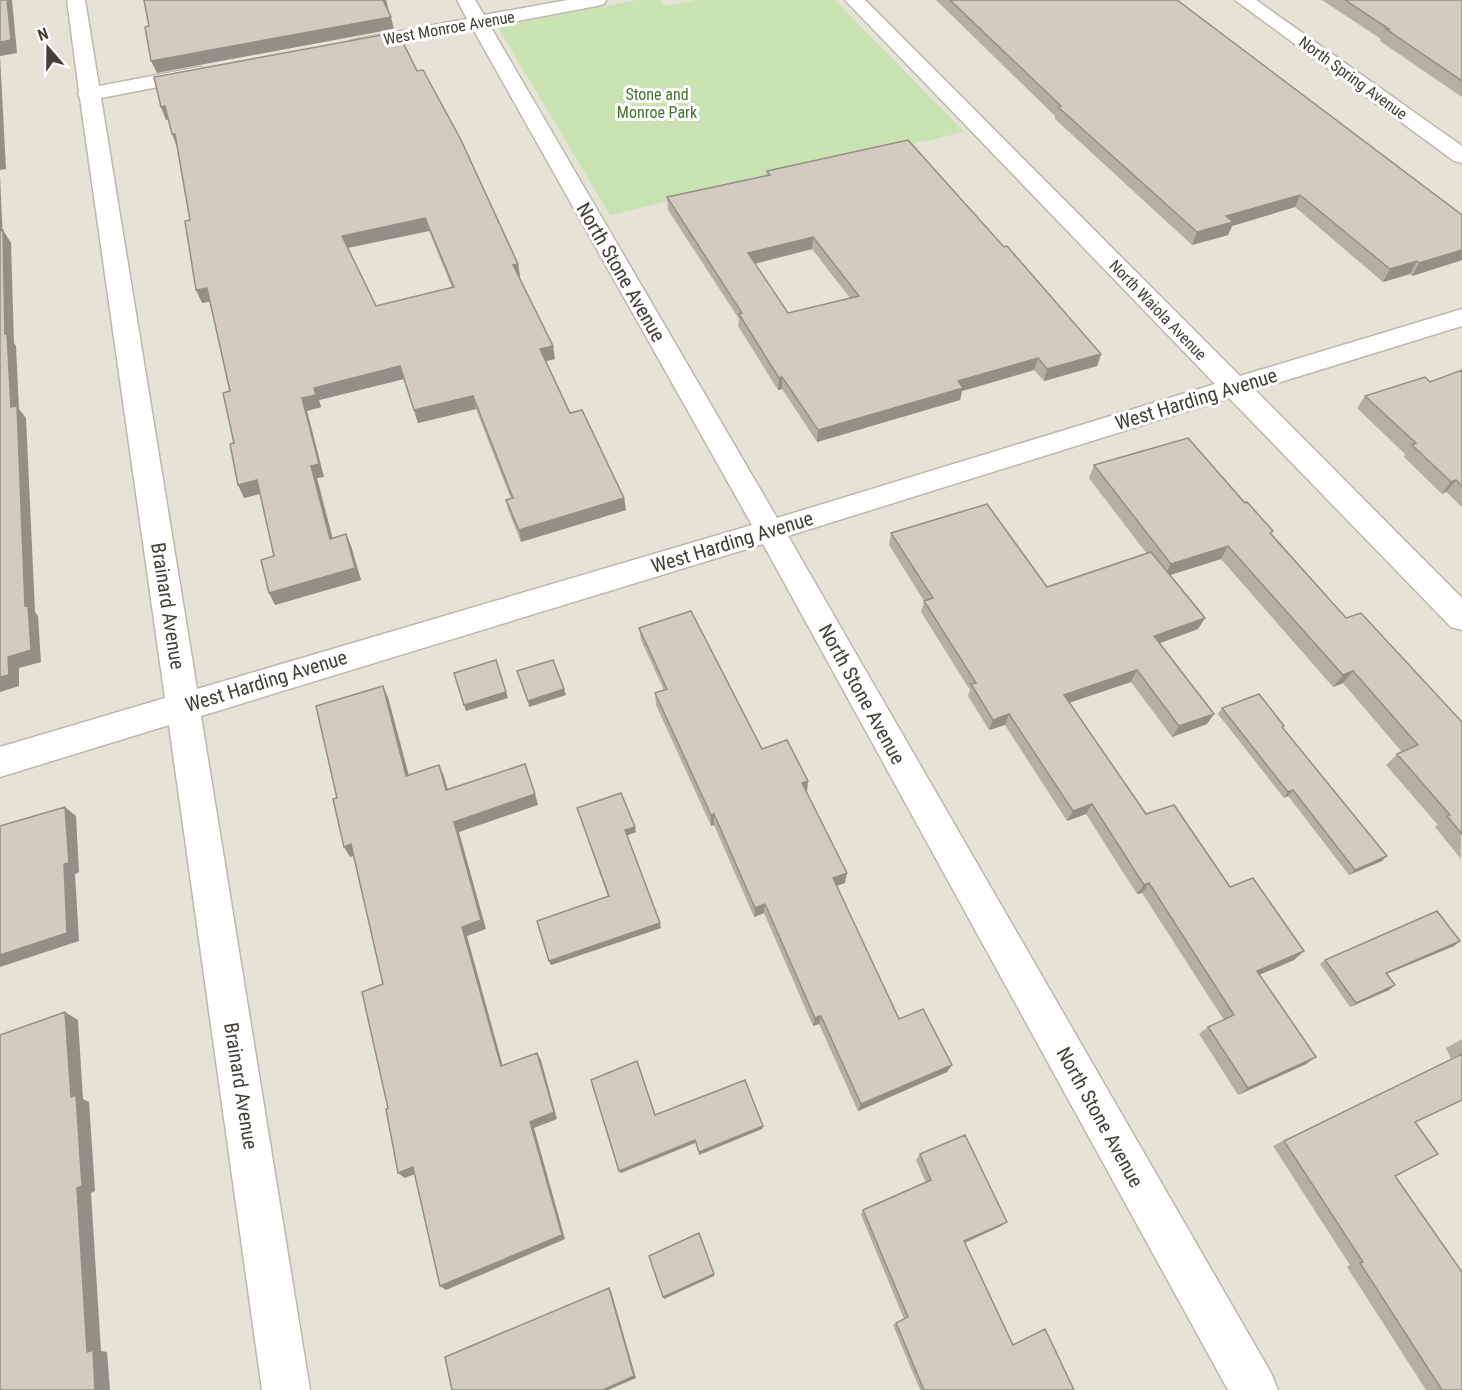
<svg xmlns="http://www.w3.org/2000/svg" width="1462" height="1390" viewBox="0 0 1462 1390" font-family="'Roboto Condensed',sans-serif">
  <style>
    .residential { fill: #e5e2d6 }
    .green { fill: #cae3b3 }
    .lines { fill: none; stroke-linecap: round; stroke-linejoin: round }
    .minor-casing { stroke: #bdb8ab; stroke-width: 3 }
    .minor { fill: #fff; fill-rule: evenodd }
    .wall { fill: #b5afa3; fill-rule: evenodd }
    .shaded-wall { fill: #948f85 }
    .building { fill: #d3ccbe; stroke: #948f85; stroke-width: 1.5; fill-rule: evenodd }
    .labels { text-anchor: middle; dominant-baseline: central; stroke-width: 6; stroke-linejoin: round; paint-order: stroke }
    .far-street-label { font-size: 16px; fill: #444037; stroke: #fff }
    .far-park-label { font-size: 16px; fill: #43712f; stroke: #fff }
    .street-label { font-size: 20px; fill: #444037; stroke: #fff }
  </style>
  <rect width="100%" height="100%" fill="#f2f0e7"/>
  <path class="residential" d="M0,0H1462V1390H0Z"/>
  <path class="green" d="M638,0H660L665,6L695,0H835L964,132L610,215L500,31L501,28L507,25Z"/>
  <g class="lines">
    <g class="minor-casing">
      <path id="minor" d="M67,0H85L99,86L200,67L207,69L210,73L207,77L200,79L101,98L197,689L752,525L473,29L357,51L350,49L347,45L350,41L357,39L467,19L457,0H475L484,15L567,0H606L604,4L597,6L490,26L777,518L1215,384L845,0H865L1240,376L1462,309V326L1255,390L1462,598V630L1451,627L1229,398L788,536L1271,1373L1278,1390H1228L763,544L201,716L310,1390H262L169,725L0,777V747L165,698L80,98L78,94L79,91Z
        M1235,0H1256L1462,146V163L1454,161Z"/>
    </g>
    <use href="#minor" class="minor"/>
  </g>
  <path class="wall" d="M936,0H1177L1462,215V260L1412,276L1410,274L1383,282L1295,207L1232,226L1228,235L1192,245L1055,119V116Z
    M1322,0H1462V97L1380,41L1381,39Z
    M417,71L518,264L520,276L519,277L555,359L546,361L570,413L624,498L626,510L521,542L509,512L506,500L511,499L476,409L418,423L404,379L319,400L321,407L307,411L324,477L317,478L332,538L346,534L351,546L361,580L275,605L274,556L260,494L244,498L234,443L230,391L210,301L202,303L190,220L177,147L168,119L166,120L161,107ZM429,231L452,288L376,306L348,248Z
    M767,171L1101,354L1097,366L1044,381L1034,370L962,391L960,400L817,442L782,389L778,390L738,326L739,319L668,210L667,197L766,175ZM812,249L850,298L788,313L755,264Z
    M1462,370V507L1446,492L1442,494L1404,457L1405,454L1357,408L1365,396L1430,382Z
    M1094,465L1272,534L1346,618L1462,722L1461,859L1435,827L1438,825L1386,765L1397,754L1402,752L1343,683L1333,687L1221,559L1170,575L1205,618L1198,629L1159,643L1214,714L1207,724L1172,737L1131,682L1069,703L1146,814L1304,951L1294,960L1259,975L1306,1064L1238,1095L1199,1034L1208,1027L1224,1020L1142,893L1137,894L1086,814L1067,821L1005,725L989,730L968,696L970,690L921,612L924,601L889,545L891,533L1047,587L1147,554L1089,478Z
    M639,628L807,792L845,883L836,886L899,1019L952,1065L947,1072L858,1111L819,1024L813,1026L764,913L754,917L714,825L711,826L656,705L655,693L664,690L641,640Z
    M1222,708L1283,728L1382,861L1349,875L1288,796L1284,798L1218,714Z
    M577,808L636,832L627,835L661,928L551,965L549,961L608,897Z
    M1460,941L1454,946L1387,974L1395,985L1389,990L1350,1007L1320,964L1325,960Z
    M1462,1039V1100L1415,1122L1395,1176L1462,1390H1426L1347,1267L1350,1265L1273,1146L1451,1059L1446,1048Z
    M920,1154L1007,1222L1001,1226L965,1243L1013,1344L1045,1329L1074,1390H920L893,1325L904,1319L861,1215L863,1210L926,1183L916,1160Z"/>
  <path class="shaded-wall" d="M7,0H12L17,53L0,56L6,169L0,170V42Z
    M382,0H386L389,11L385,12Z
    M391,17L394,29L157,73L151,61Z
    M165,106L171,119L166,120L161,107Z
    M172,134H175L177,147Z
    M0,175L3,241V230L11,243L14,343L16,346L19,409L26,418L35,612L38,616L41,662L19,668V686L0,692V677L8,657L25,606L5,334L0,239Z
    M1300,195L1295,207L1232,226L1228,235L1192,245L1197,232L1226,216Z
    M425,218L429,231L346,248L342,236Z
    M813,237L812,249L748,265V253Z
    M1462,250V260L1412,276L1419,263Z
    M1417,261L1410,274L1383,282L1390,269Z
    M518,264L520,276L516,277L513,265Z
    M207,288L213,301L202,303L196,290Z
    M553,346L555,359L542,362L540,349Z
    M1101,354L1097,366L1044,381L1047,369Z
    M1038,358L1034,370L962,391L960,400L817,442L818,430L958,381Z
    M400,366L404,379L319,400L321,407L307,411L324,477L317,478L336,551L330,539L311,466L302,398L314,388Z
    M782,377V389L778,390L779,378Z
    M473,396L476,409L418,423L414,410Z
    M257,480L263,493L244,498L238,485Z
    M1456,480L1446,492L1442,494L1451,482Z
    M624,498L626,510L521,542L519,530Z
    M346,534L351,546L361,580L275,605L269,593Z
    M1228,546L1221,559L1164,577L1171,564Z
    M1205,618L1198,629L1147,648L1154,636Z
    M1137,670L1131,682L1059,706L1064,695Z
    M1353,671L1343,683L1333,687L1343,675Z
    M383,686L388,697L412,787L406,776Z
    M564,689L566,695L529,707L528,701Z
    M506,692L508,698L466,711L464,705Z
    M1009,714L1005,725L989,730L993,720Z
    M1214,714L1207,724L1172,737L1179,726Z
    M439,765L444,776L451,801L446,790Z
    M808,781L807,792L802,783Z
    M1293,790L1288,796L1284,798L1288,792Z
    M535,794L538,805L459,832L486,929L467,936L505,1074L501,1066L462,927L454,822Z
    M1092,804L1086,814L1067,821L1073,811Z
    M65,807L76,816L79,872L75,874L79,941L0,967V955L64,864Z
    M714,814V825L711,826V815Z
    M635,827L636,832L626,836L625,830Z
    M351,844L358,854L350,857L344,847Z
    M1387,856L1382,861L1349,875L1355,870Z
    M847,873L845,883L831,888L833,878Z
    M1149,883L1142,893L1137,894L1144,885Z
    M765,904L764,913L754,917L755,908Z
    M660,923L661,928L551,965L549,961Z
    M1460,941L1454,946L1379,977L1386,973Z
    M1304,951L1294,960L1247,980L1257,971Z
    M1395,985L1389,990L1350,1007L1356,1003Z
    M65,1012L78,1020L83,1099L89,1102L95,1191L91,1193L101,1351L107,1352L110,1390H95L87,1352Z
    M821,1016L819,1024L813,1026L815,1018Z
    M537,1053L541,1060L557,1119L534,1128L565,1239L446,1290L440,1286L530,1122Z
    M1316,1057L1306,1064L1238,1095L1248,1088Z
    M952,1065L947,1072L858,1111L861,1104Z
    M763,1126L762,1129L699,1155V1152Z
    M695,1140V1143L621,1173L619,1171Z
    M413,1167L420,1172L405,1178L398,1173Z
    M1007,1222L1001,1226L959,1245L964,1241Z
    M714,1274V1276L664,1299L663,1297Z
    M609,1288L611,1291L636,1378L608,1390H603Z"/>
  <path class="building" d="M0,0H7L11,40L0,42Z
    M144,0H383L391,17L151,61L145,27L149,26Z
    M950,0H1177L1462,215V250L1419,263L1417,261L1390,269L1300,195L1226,216L1233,222L1197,232L1058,107L1061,106Z
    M1345,0H1462V81L1386,29H1389Z
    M398,32L417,71L423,70L461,140L518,264L513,265L553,346L540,349L570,413L582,410L624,498L519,530L506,500L513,498L473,396L414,410L400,366L314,388L316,395L302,398L319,464L311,466L330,539L346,534L355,568L269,593L261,560L274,556L257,480L238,485L230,444L234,443L223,393L230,391L207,288L196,290L185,221L190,220L175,134H172L165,106L161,107L154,77ZM425,218L454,287L376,306L342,236Z
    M908,140L1004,247L1007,246L1101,354L1047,369L1038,358L958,381L963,388L818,430L782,377L779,378L739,314L742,313L667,197L770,175L767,171ZM813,237L859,296L788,313L748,253Z
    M3,230L5,334L7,333L11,407L17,406L25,606L28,605L31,650L8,657L9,675L0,677V231Z
    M1462,370V486L1456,480L1451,482L1412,445L1416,443L1365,396L1425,377L1430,382Z
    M1188,438L1245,503L1247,502L1273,531L1270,533L1346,618L1361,613L1462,722V834L1447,816L1450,815L1397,754L1418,745L1353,671L1343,675L1228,546L1171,564L1094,465Z
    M987,504L1047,587L1151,552L1205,618L1154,636L1214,714L1179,726L1137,670L1064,695L1146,814L1174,805L1230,887L1253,878L1304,951L1257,971L1316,1057L1248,1088L1208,1027L1234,1015L1149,883L1144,885L1092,804L1073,811L1009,714L993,720L971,684L976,683L924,601L933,598L891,533Z
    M691,611L762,749L787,740L808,781L802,783L847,873L833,878L899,1019L923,1009L952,1065L861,1104L821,1016L815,1018L765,904L755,908L714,814L711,815L655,693L667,689L639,628Z
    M496,660L506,692L464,705L454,673Z
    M553,660L564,689L528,701L517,671Z
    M383,686L406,776L439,765L446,790L525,764L535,794L454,822L481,920L462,927L501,1066L537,1053L554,1112L530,1122L562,1235L440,1286L413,1167L398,1173L386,1109L388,1108L362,992L383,984L351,844L344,847L333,799L337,798L316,706Z
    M1259,694L1284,726L1282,727L1387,856L1355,870L1293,790L1288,792L1222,708Z
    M621,793L635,827L625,830L660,923L549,961L537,921L609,896L577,808Z
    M65,807L69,863L64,864L67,933L0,955V826Z
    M1437,911L1460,941L1386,973L1395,985L1356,1003L1325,960Z
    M65,1012L71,1097L76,1095L82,1186L77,1188L87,1352L93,1350L95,1390H0V1035Z
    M1462,1054V1100L1415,1122L1438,1154L1395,1176L1462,1272V1390H1442L1360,1263L1363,1262L1284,1141Z
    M637,1061L655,1115L745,1080L763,1126L699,1152L695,1140L619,1171L591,1080Z
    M965,1135L1007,1222L964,1241L1013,1345L1045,1329L1074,1390H924L896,1323L908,1317L863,1210L931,1180L920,1154Z
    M699,1233L714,1274L663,1297L649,1256Z
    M609,1288L634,1376L603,1390H452L445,1357Z"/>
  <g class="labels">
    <g class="far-street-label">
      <text transform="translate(449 28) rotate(-10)">West Monroe Avenue</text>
      <text transform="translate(1353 78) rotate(36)">North Spring Avenue</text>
      <text transform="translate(1158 310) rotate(46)">North Waiola Avenue</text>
    </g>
    <g class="far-park-label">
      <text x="657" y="94">Stone and<tspan x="657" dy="18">Monroe Park</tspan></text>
    </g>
    <g class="street-label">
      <text transform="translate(621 272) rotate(60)">North Stone Avenue</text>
      <text transform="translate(1196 399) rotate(-17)">West Harding Avenue</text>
      <text transform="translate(732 542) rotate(-17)">West Harding Avenue</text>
      <text transform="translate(168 606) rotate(81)">Brainard Avenue</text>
      <text transform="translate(266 681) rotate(-17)">West Harding Avenue</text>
      <text transform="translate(862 694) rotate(61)">North Stone Avenue</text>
      <text transform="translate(241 1086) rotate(81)">Brainard Avenue</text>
      <text transform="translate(1100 1117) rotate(61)">North Stone Avenue</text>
    </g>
  </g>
  <g transform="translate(48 48) rotate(340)" stroke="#ffffff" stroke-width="4.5" paint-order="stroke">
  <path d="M0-4.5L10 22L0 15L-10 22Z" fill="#444037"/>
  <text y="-9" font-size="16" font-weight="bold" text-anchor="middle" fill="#444037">N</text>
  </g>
</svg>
